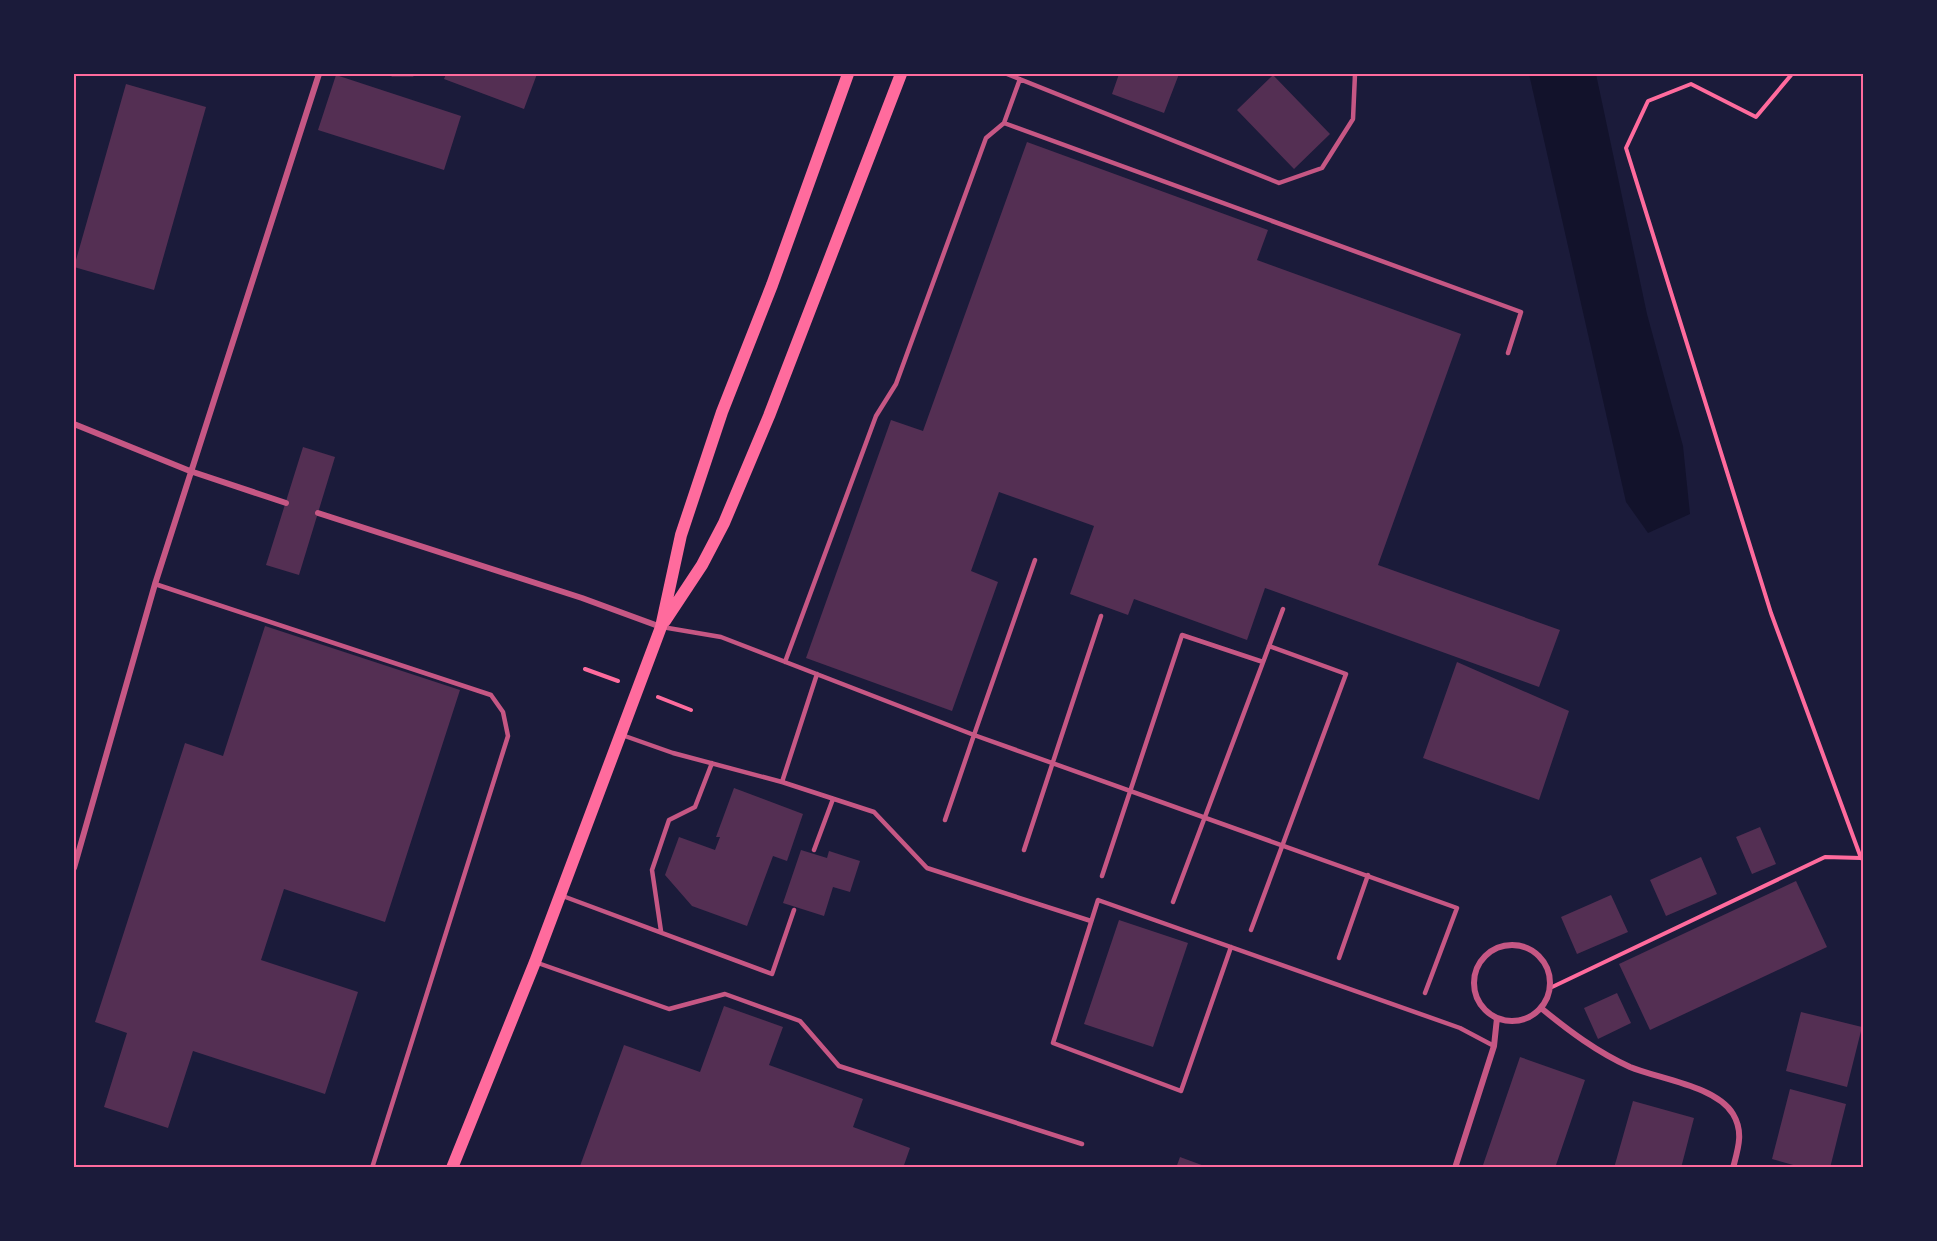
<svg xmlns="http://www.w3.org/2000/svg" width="1937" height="1241" viewBox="0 0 1937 1241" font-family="'Times New Roman',serif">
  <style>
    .water { fill: #12122b }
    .building { fill: #542f53 }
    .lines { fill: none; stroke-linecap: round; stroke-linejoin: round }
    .path { stroke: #ff6b9d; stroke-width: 4 }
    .service { stroke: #c65784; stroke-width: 4.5 }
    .minor { stroke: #c65784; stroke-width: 6 }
    .secondary { stroke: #ff6b9d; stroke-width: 12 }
    .neatline { fill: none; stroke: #ff6b9d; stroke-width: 2 }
  </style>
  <rect width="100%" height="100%" fill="#1b1b3a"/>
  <path class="water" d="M1529,74H1596L1647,314L1683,446L1690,514L1648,533L1626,502Z"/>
  <path class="building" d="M446,74H537L524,109L444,79Z
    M1119,74H1179L1164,113L1112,94Z
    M336,75L461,116L444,170L318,130Z
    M1273,75L1330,134L1294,169L1237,110Z
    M126,84L206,107L154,290L74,267Z
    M1027,142L1268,230L1257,260L1461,334L1378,565L1560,630L1539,687L1265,588L1247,640L1134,599L1128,615L1070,594L1094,526L999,492L971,571L998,582L952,711L806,658L891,420L923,431Z
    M303,447L335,457L299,575L266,565Z
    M265,626L460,690L385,922L284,889L261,960L358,992L325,1094L193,1051L168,1128L104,1107L127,1033L95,1022L185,743L223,756Z
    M1457,662L1569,711L1539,800L1423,758Z
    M734,788L803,814L787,861L773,856L747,926L692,906L665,875L679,837L715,850L720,837H716Z
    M1760,827L1776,864L1752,874L1736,837Z
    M801,850L827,858L829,851L860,861L850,892L833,887L824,916L783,903Z
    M1701,857L1717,894L1666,916L1650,880Z
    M1796,881L1827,947L1650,1030L1619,964Z
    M1611,895L1628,932L1577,954L1561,917Z
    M1119,920L1188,943L1153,1047L1084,1024Z
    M1617,993L1631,1023L1598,1039L1584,1008Z
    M724,1006L783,1027L769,1065L863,1099L853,1127L910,1148L903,1168L580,1166L624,1045L700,1072Z
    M1801,1012L1862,1027L1847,1087L1786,1071Z
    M1520,1057L1585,1080L1555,1168H1482Z
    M1790,1089L1846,1104L1830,1168H1804L1772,1159Z
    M1633,1101L1694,1118L1681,1168H1614Z
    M1180,1157L1207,1167V1168H1176Z"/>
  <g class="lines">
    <path class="path" d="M1792,74L1756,117L1691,84L1648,101L1626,148L1771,613L1861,858
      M585,669L618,681
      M658,697L691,710
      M1550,988L1825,857L1861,858L1864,860"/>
    <path class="service" d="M392,74H413
      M1007,74L1279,183L1322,168L1353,119L1355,74
      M1004,123L1521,312L1508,353
      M155,584L491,695L503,712L508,736L372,1168
      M662,627L721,637L974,735L1035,560
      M785,662L876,416L896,384L986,138L1004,123L1020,79
      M622,735L673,753L782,782L874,812L927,868L1091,921
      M782,782L817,674
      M945,820L974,735L1457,908L1425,993
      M814,850L833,799
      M1024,850L1101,616
      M1102,876L1182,635L1263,662
      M560,895L772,974L794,910
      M1173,902L1283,609
      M1251,930L1346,674L1269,646
      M661,931L652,870L669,820L695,807L712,763
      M1231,947L1181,1091L1053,1043L1098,900L1460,1028L1494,1046
      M1339,958L1368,875
      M535,962L669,1009L725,994L800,1021L839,1066L1082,1144"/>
    <path class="minor" d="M74,424L190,471L286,503
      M318,513L582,598L661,627
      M74,868L155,584L319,74
      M1474 983a38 38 0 1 1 76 0a38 38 0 1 1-76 0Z
      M1541,1008C1569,1031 1597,1052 1630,1067C1659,1079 1716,1086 1733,1114C1744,1132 1738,1149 1733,1168
      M1455,1168L1494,1046L1497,1018"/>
    <path class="secondary" d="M665,621L702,565L724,523L769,416L901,74
      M452,1168L535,962L661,627L681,535L722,412L772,285L848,74"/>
  </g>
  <rect width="1937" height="1241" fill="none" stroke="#1b1b3a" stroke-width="150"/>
  <rect x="75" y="75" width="1787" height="1091" class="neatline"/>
</svg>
